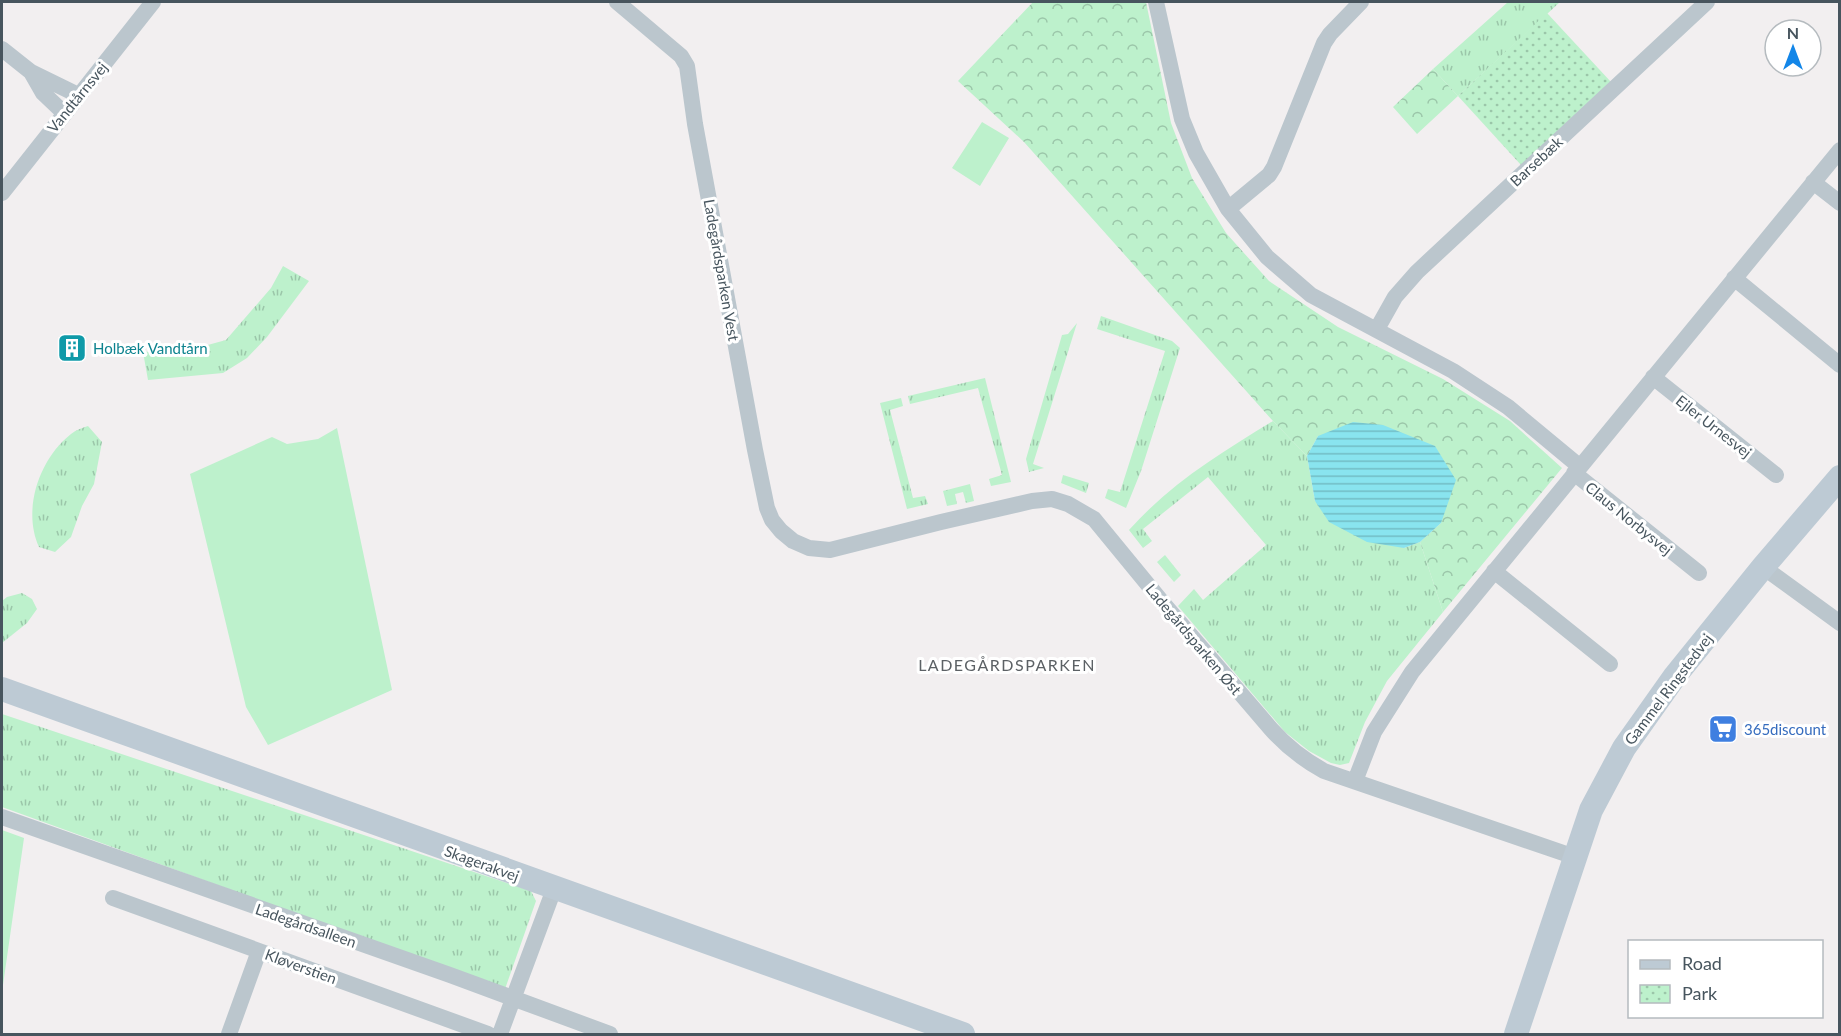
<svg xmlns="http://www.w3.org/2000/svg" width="1841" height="1036" viewBox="0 0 1841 1036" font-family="Lato,sans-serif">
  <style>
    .grass { fill: url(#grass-tufts) }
    .forest { fill: url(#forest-crowns) }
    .park { fill: url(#park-dots) }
    .garden { fill: #bdf1cc }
    .water { fill: url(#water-rules) }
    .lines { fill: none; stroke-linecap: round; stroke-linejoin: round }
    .street { stroke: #bbc6cd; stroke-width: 16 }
    .secondary { stroke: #bdcad4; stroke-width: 24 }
    .labels { text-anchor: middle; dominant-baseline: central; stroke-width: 6; stroke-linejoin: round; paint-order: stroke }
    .street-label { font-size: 15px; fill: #47555e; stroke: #fff }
    .culture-label { font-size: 15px; fill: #0d838f; stroke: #fff; text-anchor: start }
    .shop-label { font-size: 15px; fill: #366cbe; stroke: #fff; text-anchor: start }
    .neighbourhood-label { font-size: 16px; letter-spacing: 1.5px; fill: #5c6165; stroke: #fff }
  </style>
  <defs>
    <pattern id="grass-tufts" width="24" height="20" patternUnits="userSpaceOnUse" patternTransform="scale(1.5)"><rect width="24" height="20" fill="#bdf1cc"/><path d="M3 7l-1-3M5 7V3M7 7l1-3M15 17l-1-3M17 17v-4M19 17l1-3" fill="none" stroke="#9bc6a9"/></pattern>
    <pattern id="forest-crowns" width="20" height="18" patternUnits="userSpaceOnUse" patternTransform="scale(1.5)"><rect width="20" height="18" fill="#bdf1cc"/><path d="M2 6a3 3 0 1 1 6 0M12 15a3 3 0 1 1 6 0" fill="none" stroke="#9bc6a9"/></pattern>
    <pattern id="park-dots" width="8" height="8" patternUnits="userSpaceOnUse" patternTransform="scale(1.5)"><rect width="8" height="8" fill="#bdf1cc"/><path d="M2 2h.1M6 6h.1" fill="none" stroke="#9bc6a9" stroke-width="1.8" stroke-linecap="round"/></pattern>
    <pattern id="water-rules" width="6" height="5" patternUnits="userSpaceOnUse" patternTransform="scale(1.5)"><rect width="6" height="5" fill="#89e4ef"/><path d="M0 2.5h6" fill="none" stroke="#72bcc5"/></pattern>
  </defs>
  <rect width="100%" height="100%" fill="#f2eff0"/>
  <path class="grass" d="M1508,2H1560L1458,96L1433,69Z
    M283,266L309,281L267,337L247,358L223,373L148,380L143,352L193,349L226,340L271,288Z
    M1101,316L1172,341L1180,348L1141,471L1126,508L1105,498L1108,489L1120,492L1165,351L1097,329Z
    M1077,323L1033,464L1044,468L1029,472L1026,459L1062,335L1068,334Z
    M985,378L1011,482L991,486L989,479L1002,475L978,388L910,404L908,396Z
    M901,398L903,406L890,410L913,498L925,496L928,504L907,509L880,403Z
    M1273,421L1307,456L1315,501L1404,548L1420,542L1443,612L1387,681L1365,722L1349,763L1340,765L1331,763L1309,751L1285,732L1178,606L1194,589L1203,600L1266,545L1208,477L1143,529L1152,541L1143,548L1129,530C1171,483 1221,453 1273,421Z
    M88,426L102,442L94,484L82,506L71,537L55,552L39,547C22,510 39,459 71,434C76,430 82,428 88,426Z
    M1063,475L1089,483L1086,493L1061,483Z
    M970,484L974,501L966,503L963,492L955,494L957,504L947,506L943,491Z
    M1165,555L1181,575L1174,582L1157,562Z
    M22,593L32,599L37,609L27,623L2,643V601L7,597Z
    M2,714L531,891L536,901L505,989L2,807Z"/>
  <path class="forest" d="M1033,2H1146L1171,123L1192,178L1226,233L1269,281L1338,327L1443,379L1510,421L1562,468L1443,612L1420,542L1441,523L1318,436L1307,456L1273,421L1024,142L958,81Z
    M1433,69L1458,96L1417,134L1393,107Z"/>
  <path class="park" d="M1547,13L1611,82L1521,165L1458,96Z"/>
  <path class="garden" d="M982,122L1009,138L980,186L952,168Z
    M337,428L392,690L268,745L246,707L190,474L272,437L287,444L318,439Z
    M2,830L24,838L2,992Z"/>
  <path class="water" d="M1353,422L1383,425L1435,446L1456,480L1441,523L1420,542L1404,548L1367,542L1329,522L1315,501L1307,456L1318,436Z"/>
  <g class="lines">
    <path class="street" d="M617,2L681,56L687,66L695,124L755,450L767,508L772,520L781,531L793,541L809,548L830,550L941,522L1032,501L1052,499L1068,504L1094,519L1163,603L1271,729C1286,746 1304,760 1324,771L1575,857
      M1156,2L1182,119L1196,153L1228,209L1267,257L1311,295L1453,371L1508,407L1579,466
      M2,49L31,72L78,95
      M31,72L43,93L64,113
      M1813,182L1840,203
      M2,193L153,2
      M1228,209L1269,175L1274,167L1324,43L1330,34L1361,2
      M1734,278L1840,365
      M1377,329L1395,297L1417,272L1707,2
      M1653,377L1776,475
      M1574,473L1699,573
      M1763,567L1840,623
      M1494,571L1610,664
      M1355,781L1374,732L1412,672L1840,150
      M2,817L450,975L610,1034
      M113,898L488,1034
      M229,1034L259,951
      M500,1034L554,889"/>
    <path class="secondary" d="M2,689L963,1034
      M1516,1034L1591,810L1624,748L1675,676L1763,567L1840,477"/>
  </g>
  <defs>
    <g id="building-square" transform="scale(1.5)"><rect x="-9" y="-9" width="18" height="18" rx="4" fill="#0f9aa8" stroke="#fff"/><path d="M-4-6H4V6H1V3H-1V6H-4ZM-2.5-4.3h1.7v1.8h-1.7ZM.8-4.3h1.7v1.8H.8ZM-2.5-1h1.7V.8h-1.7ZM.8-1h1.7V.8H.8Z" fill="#fff"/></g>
    <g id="supermarket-square" transform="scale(1.5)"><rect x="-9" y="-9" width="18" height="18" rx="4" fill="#3f7fe0" stroke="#fff"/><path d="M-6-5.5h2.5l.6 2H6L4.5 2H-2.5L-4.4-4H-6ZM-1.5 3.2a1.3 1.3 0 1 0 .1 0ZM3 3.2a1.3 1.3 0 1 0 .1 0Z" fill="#fff"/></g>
  </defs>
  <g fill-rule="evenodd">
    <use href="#building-square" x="72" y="348"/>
    <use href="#supermarket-square" x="1723" y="729"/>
  </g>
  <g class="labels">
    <g class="street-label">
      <text transform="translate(77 97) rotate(-51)">Vandtårnsvej</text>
      <text transform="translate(1536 161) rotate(-43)">Barsebæk</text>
      <text transform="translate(722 270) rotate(80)">Ladegårdsparken Vest</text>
      <text transform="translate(1714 426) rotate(38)">Ejler Urnesvej</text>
      <text transform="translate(1629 518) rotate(39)">Claus Norbysvej</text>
      <text transform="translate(1194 639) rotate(50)">Ladegårdsparken Øst</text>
      <text transform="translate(1668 689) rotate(-53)">Gammel Ringstedvej</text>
      <text transform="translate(482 863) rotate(20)">Skagerakvej</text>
      <text transform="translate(306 925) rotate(19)">Ladegårdsalleen</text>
      <text transform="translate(301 966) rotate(20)">Kløverstien</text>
    </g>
    <g class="culture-label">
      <text x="93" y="348">Holbæk Vandtårn</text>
    </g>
    <g class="shop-label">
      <text x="1744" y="729">365discount</text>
    </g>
    <g class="neighbourhood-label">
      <text x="1007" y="664">LADEGÅRDSPARKEN</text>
    </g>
  </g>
  <rect width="1841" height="1036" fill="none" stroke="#47555e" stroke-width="6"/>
  <rect x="1628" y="940" width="195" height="78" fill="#ffffff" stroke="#b5bbbf" stroke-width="1.5"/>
  <rect x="1640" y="960" width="30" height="9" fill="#bdcad4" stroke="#b5bbbf" stroke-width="1.5"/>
  <text x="1682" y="970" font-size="18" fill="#47555e">Road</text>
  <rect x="1640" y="985" width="30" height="18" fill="url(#park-dots)" stroke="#b5bbbf" stroke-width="1.5"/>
  <text x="1682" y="1000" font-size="18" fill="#47555e">Park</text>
  <g transform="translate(1793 48)"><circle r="28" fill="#ffffff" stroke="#b5bbbf" stroke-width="1.5"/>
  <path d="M0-4.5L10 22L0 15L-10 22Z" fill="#1386e8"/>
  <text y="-9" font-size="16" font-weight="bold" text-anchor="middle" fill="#47555e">N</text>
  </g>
</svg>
